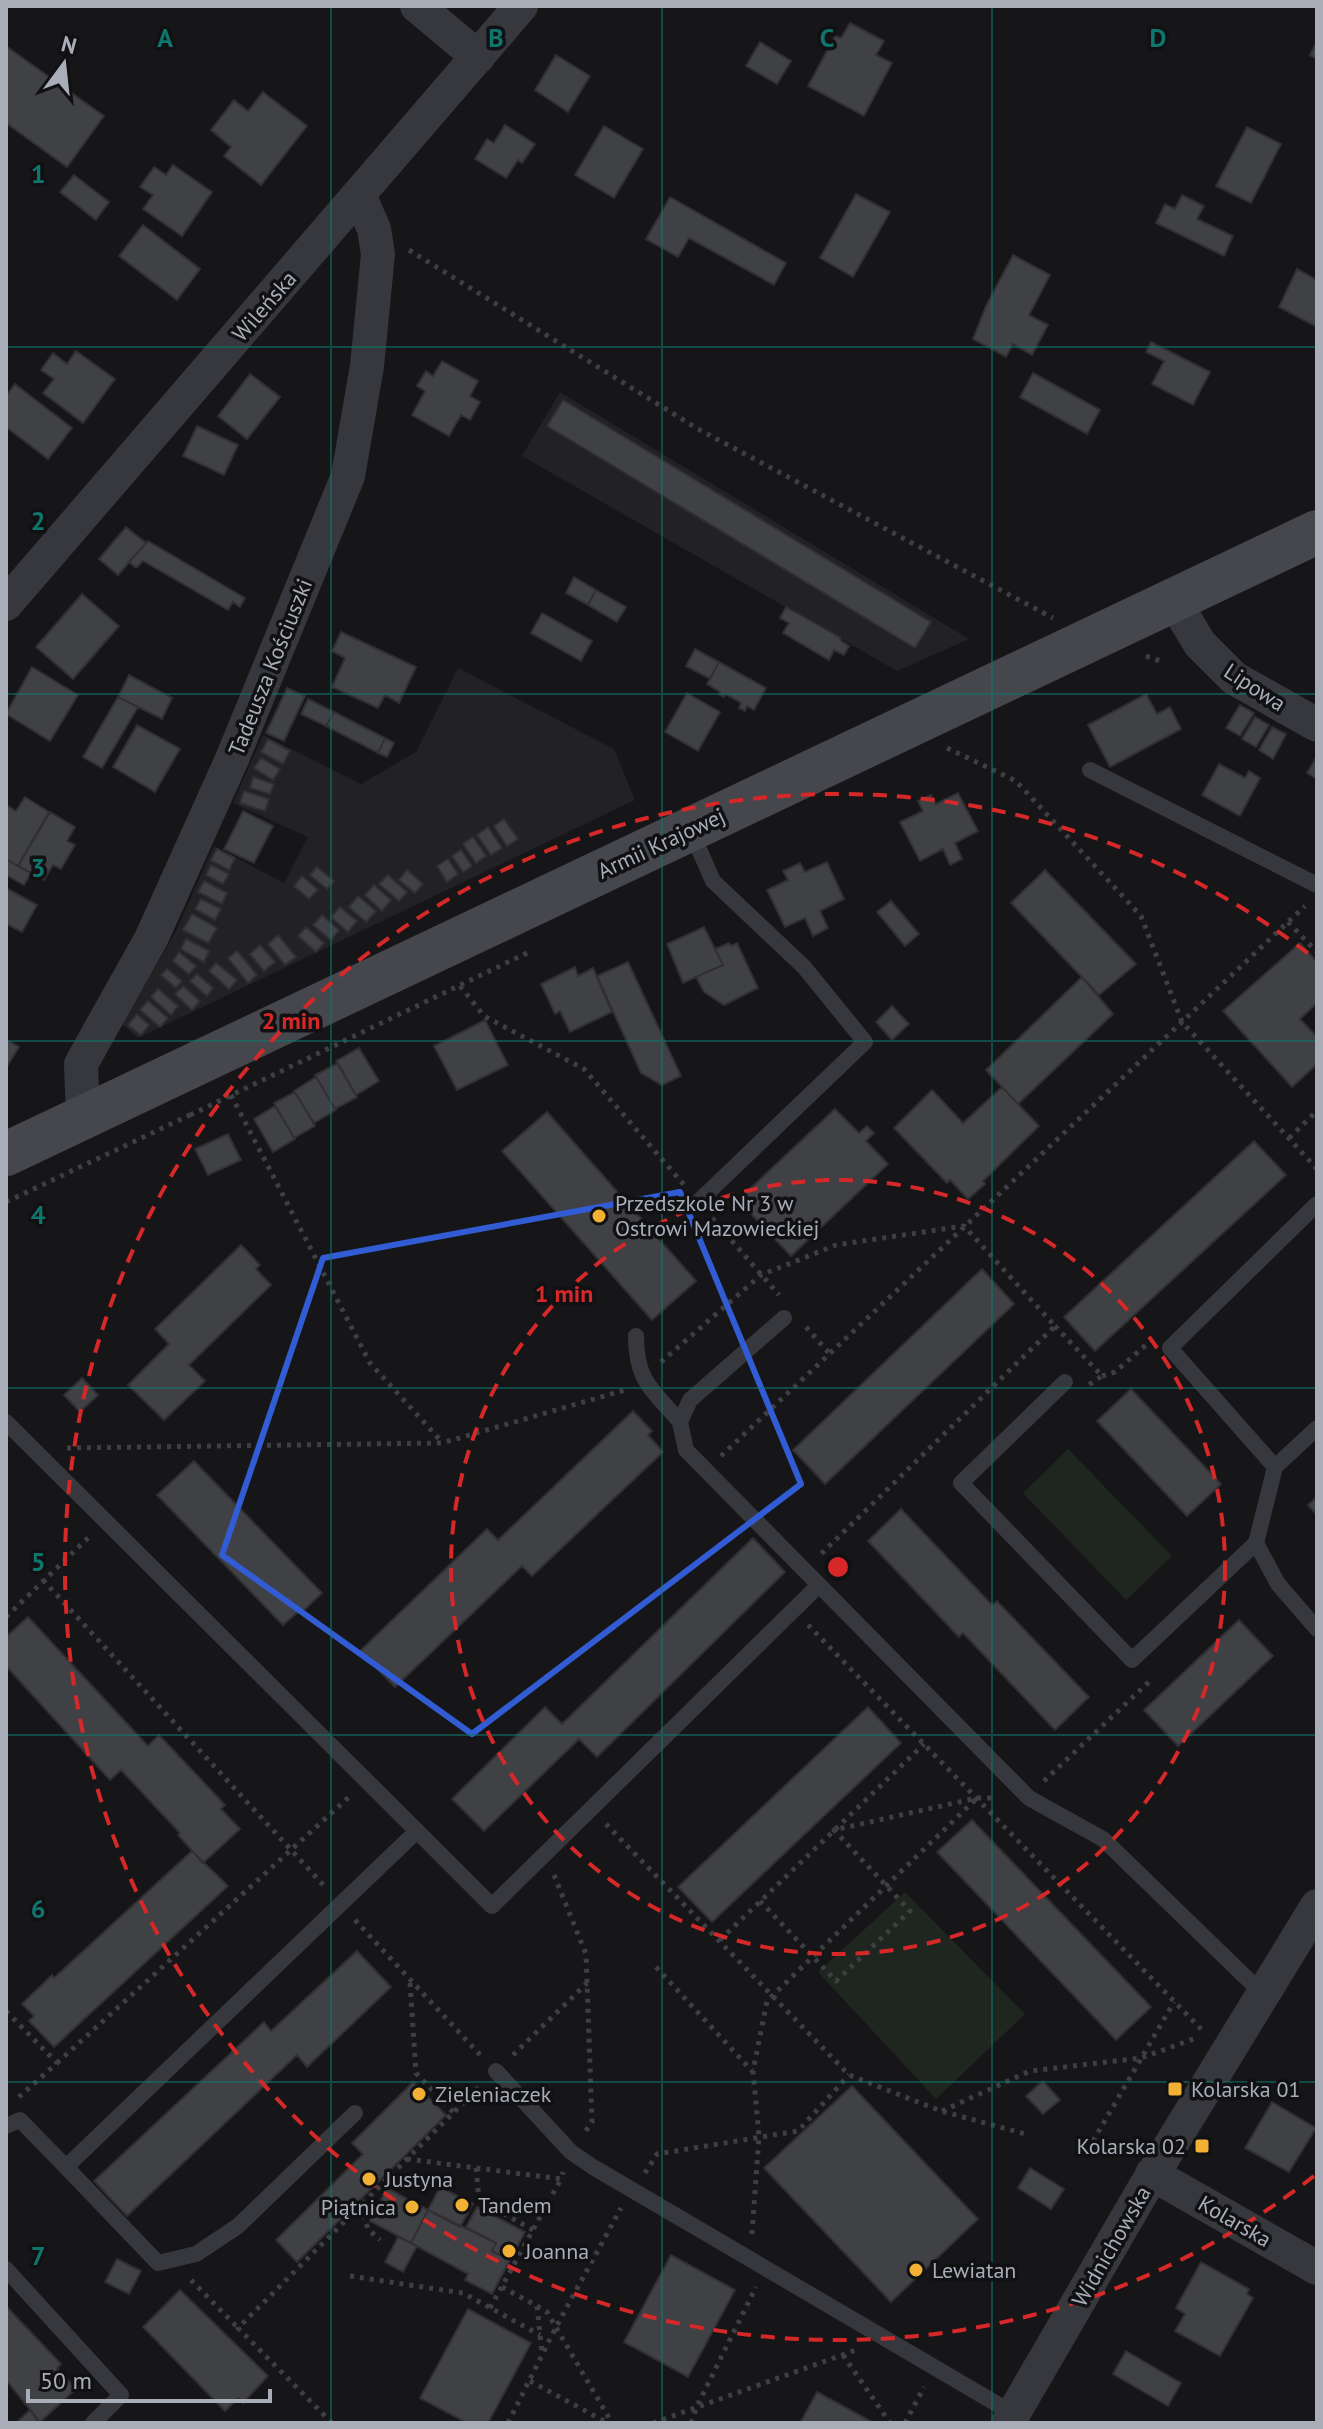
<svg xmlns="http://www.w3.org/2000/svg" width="1323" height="2429" viewBox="0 0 1323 2429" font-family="'PT Sans',sans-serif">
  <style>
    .built { fill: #222225 }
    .green { fill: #1e261f }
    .building { fill: #404145; stroke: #303034; stroke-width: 2 }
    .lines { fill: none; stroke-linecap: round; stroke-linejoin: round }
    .path { stroke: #3d3f44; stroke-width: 5; stroke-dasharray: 4 6; stroke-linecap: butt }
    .service { stroke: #37383d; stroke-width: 16 }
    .minor { stroke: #37383d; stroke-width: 34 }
    .secondary { stroke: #45474d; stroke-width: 44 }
    .marked { fill: none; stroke: #325cd3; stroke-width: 6; stroke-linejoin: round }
    .grid { fill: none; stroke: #0f766e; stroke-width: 2; stroke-opacity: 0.55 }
    .ring { fill: none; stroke: #d62828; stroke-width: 4; stroke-dasharray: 14 10 }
    .poi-dot { fill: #f2b134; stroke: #111113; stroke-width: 3 }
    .labels { text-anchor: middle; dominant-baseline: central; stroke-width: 7; stroke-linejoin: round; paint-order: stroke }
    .street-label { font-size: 22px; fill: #a8adb8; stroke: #111113 }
    .poi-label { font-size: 22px; fill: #a8adb8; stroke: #111113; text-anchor: start }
    .grid-label { font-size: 26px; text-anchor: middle; font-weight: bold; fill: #0f766e; stroke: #111113; stroke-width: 7; stroke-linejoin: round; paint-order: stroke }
    .centre { fill: #d62828; stroke: #111113; stroke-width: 4 }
    .ring-label { font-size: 24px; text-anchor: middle; font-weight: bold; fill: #d62828; stroke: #111113; stroke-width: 7; stroke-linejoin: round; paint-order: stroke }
  </style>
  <rect width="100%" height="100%" fill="#161618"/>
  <path class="built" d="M560,392L969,639L897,671L522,456Z
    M458,668L614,749L635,800L138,1038L122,1024L175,933L214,846L284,883L308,837L233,803L263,735L361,784L416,752Z"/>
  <path class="green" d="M1068,1449L1172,1556L1126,1600L1023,1493Z
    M905,1892L1025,2014L936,2099L818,1972Z"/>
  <path class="building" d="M850,23L884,41L876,55L892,63L864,116L808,86L835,36L841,38Z
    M1317,41V59L1310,55Z
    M760,42L791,61L777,84L746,66Z
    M6,46L104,116L67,167L6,123Z
    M556,55L590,76L568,112L535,90Z
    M263,92L307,126L261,185L224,156L231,147L211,130L234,100L248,111Z
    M505,125L535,144L522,163L518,160L506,178L475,159L487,139L494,143Z
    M604,126L643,149L614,198L575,175Z
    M1247,127L1281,144L1251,203L1216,186Z
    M173,165L212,192L182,236L143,209L153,195L140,187L154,167L166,175Z
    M74,175L109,202L96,220L60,192Z
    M856,194L890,212L853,277L820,258Z
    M1182,195L1204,206L1197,219L1233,236L1224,256L1156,223L1165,204L1175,209Z
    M670,197L786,263L774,285L689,238L678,257L646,239Z
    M143,225L200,269L177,300L119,256Z
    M1013,255L1050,275L1029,315L1048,325L1032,355L1013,344L1006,357L973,339L986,306Z
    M1297,269L1317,280V327L1279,307Z
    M1151,342L1210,372L1193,405L1152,384L1164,361L1146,352Z
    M76,351L115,379L83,423L43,393L54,379L41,370L53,353L67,364Z
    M442,361L478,381L470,396L480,402L470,420L461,415L449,436L412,415L425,391L417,386L426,371L433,376Z
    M1033,373L1100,410L1087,434L1020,397Z
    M250,374L280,397L247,439L218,416Z
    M15,384L72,428L48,459L6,427V396Z
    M563,400L931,622L915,648L547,426Z
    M197,426L238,445L224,475L183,456Z
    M126,527L146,543L118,575L99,559Z
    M148,541L245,598L240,607L233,602L228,610L143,561L136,568L129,562Z
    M574,577L596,590L588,605L566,593Z
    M596,590L626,607L617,622L588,605Z
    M82,594L119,626L73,679L36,647Z
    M786,607L841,638L840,640L849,646L844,655L834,650L829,660L783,633L789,623L780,618Z
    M542,613L592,641L581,661L531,633Z
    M341,632L416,667L399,703L385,695L378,708L332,687L345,658L332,651Z
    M695,649L719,662L710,679L686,666Z
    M719,662L766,688L754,710L747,706L745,711L739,708L741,703L725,694L724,697L719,694L720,692L707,684Z
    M32,667L78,695L50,741L6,714Z
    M129,675L172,698L162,719L118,697Z
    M287,688L305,696L284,741L266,733Z
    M687,693L720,712L698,751L665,732Z
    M1146,694L1157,714L1170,707L1181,729L1110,767L1088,725Z
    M118,697L138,707L102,768L83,757Z
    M308,699L334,712L326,726L301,714Z
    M1240,705L1254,713L1240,736L1226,728Z
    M334,712L385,738L378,753L326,726Z
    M1255,717L1269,725L1256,747L1242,739Z
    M137,725L180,749L155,792L113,767Z
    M1272,727L1286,734L1273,759L1259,750Z
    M385,738L394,743L387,757L378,753Z
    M268,739L290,751L283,764L261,752Z
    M1317,756V779L1307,773Z
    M261,758L280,769L273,780L254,768Z
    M1219,764L1245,778L1249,771L1260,778L1240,816L1202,795Z
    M253,777L274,784L270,794L250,788Z
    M244,791L269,799L265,811L240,803Z
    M958,793L978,831L955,843L962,859L950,865L943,849L920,861L900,822L923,811L918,801L931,795L936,804Z
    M25,797L49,812L18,866L6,859V810L8,806L16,811Z
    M243,811L273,826L254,863L224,849Z
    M50,812L75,827L67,841L75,845L61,869L53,865L44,880L18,866Z
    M504,819L518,839L507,846L494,826Z
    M488,827L502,848L491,855L477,835Z
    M473,837L486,856L476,863L463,844Z
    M217,849L235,858L229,870L211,860Z
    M461,850L472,866L463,872L452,856Z
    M6,859L31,873L24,885L6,875Z
    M448,859L458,874L447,882L437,866Z
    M827,862L844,899L820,911L828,928L813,936L805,918L785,927L767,890L788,880L783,871L800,863L805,872Z
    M211,865L229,874L223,884L206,875Z
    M317,867L334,881L327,889L310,875Z
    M407,870L423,884L415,893L399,880Z
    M1045,870L1136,964L1099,995L1011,903Z
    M388,875L407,892L399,901L379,884Z
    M302,876L318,890L309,899L294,886Z
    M204,881L227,893L222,904L198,892Z
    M374,885L391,900L382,911L365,895Z
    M6,888L37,905L22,932L6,924Z
    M358,896L376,911L366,922L349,907Z
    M201,899L221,909L215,920L195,909Z
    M891,901L919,934L905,946L877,912Z
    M340,907L357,921L348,932L331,917Z
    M192,914L217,928L208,943L183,930Z
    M322,915L339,930L331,940L313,925Z
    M306,927L324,943L316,952L298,936Z
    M704,927L723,965L683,983L667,944Z
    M278,935L296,957L285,965L268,944Z
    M186,939L209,951L204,962L181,949Z
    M729,943L731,946L737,943L758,988L724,1005L704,992L696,977L723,965L715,949Z
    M1300,943L1317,962V1003L1300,1019L1317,1037V1064L1292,1087L1223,1011Z
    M260,945L275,962L264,971L250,954Z
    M237,951L257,975L248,983L228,958Z
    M179,952L196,966L189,974L173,961Z
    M628,962L681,1076L662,1085L641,1073L597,976Z
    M216,963L237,980L229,989L209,971Z
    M575,967L578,976L593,968L612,1012L570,1032L560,1011L555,1014L541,984Z
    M167,969L182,981L176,988L161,975Z
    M197,974L213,988L207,996L190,981Z
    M1082,977L1113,1014L1018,1104L986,1070Z
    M183,986L200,1001L192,1010L175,994Z
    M158,989L178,1006L171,1015L151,997Z
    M148,1001L168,1018L160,1027L140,1010Z
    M892,1006L909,1024L892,1040L876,1022Z
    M137,1014L149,1025L141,1035L128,1025Z
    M485,1020L508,1065L457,1090L434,1046Z
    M6,1039L19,1047L6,1068Z
    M359,1048L379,1081L356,1095L336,1061Z
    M338,1063L357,1097L335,1109L315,1075Z
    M316,1077L336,1110L314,1123L294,1091Z
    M1002,1087L1039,1126L983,1181L985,1184L968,1199L950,1180L947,1183L894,1128L932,1090L963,1123Z
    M295,1092L315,1126L294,1138L274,1103Z
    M275,1106L295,1139L273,1152L254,1119Z
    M835,1109L859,1133L867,1126L874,1133L866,1141L888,1164L791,1256L738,1200Z
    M547,1112L696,1281L652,1320L502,1151Z
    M228,1134L241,1160L208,1175L195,1149Z
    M1254,1141L1286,1175L1095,1351L1064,1317Z
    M241,1245L260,1265L256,1269L271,1285L189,1365L205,1381L164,1420L128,1385L169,1344L155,1329Z
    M982,1269L1014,1304L825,1484L793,1450Z
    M82,1378L98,1395L80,1412L64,1395Z
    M1131,1389L1221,1484L1187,1516L1097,1421Z
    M633,1411L652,1431L648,1435L663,1452L532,1576L522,1566L395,1687L360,1651L487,1529L498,1540Z
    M194,1461L322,1593L301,1613L299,1611L283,1625L157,1495Z
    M1317,1497V1515L1308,1505Z
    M901,1509L992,1605L997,1601L1089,1697L1055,1730L963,1633L959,1637L868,1541Z
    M753,1538L785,1572L597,1757L579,1739L484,1831L452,1799L545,1707L562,1724Z
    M28,1617L148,1746L159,1735L225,1805L221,1809L240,1829L203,1863L178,1835L180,1833L121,1770L110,1780L6,1666V1637Z
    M1239,1620L1273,1656L1178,1746L1144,1710Z
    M868,1707L901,1743L712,1922L678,1887Z
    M972,1820L1151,2007L1116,2040L937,1852Z
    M192,1851L228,1886L54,2047L29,2021L34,2016L22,2004L52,1975L54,1978Z
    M357,1951L391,1987L307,2067L297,2055L127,2216L94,2181L264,2022L271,2031Z
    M1043,2081L1060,2100L1043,2114L1026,2096Z
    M413,2082L446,2115L297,2262L276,2240L363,2154L352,2143Z
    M852,2086L978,2219L891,2302L764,2168Z
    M1272,2102L1316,2128L1289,2172L1245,2148Z
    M1030,2168L1064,2189L1051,2209L1018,2188Z
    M440,2187L473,2204L460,2227L428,2210Z
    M387,2188L428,2210L411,2243L370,2221Z
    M477,2207L525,2232L510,2260L492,2251L496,2243L466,2227Z
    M428,2210L496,2243L492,2251L510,2260L492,2294L465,2280L468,2274L411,2243Z
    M398,2237L417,2246L403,2272L385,2262Z
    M671,2255L735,2290L688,2377L624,2342Z
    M117,2259L141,2271L129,2294L105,2282Z
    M1201,2262L1249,2289L1247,2294L1253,2298L1220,2356L1175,2331L1185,2314L1176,2308Z
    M180,2290L268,2376L243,2403L238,2398L225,2411L143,2327Z
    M6,2306L61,2364L57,2368L76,2389L40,2422L6,2380Z
    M468,2309L531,2343L488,2423H467L420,2398Z
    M1126,2351L1181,2383L1168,2406L1113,2374Z
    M817,2392L874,2423H800Z
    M30,2410L39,2423H16Z"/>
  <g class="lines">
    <path class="path" d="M409,250L698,429L1053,618
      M1146,656L1160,661
      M947,748L1016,781L1141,916L1182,1022L1317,1169
      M1288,922L1317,952
      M460,986L484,1016L584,1069L685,1186
      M231,1095L370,1363L442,1442
      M190,1115L529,952
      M1289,1138L1317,1111
      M6,1202L190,1115
      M712,1218L779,1295
      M1055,1326L1102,1376L1087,1386
      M806,1327L829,1353
      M661,1362L761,1275L836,1245L964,1226L1055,1326L820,1555
      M1102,1376L1115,1372L1147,1344
      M67,1448L442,1443L625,1390
      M721,1456L1305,906
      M43,1580L327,1889
      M6,1617L89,1537
      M808,1625L1203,2031
      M1044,1781L1153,1678
      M606,1824L849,2075L941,2111L1029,2135
      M554,1875L586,1954L592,2122L585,2132
      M760,1901L836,1981L910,1911L834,1830L977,1798H996
      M355,1920L481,2056
      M720,1940L924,1744
      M656,1967L752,2071
      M410,1983L416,2073L453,2112
      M6,2011L57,2063L19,2097
      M513,2055L587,1983
      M57,2063L349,1797
      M942,2111L1030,2071L1141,2058L1199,2037
      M1093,2141L1174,2002
      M407,2159L561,2179L563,2172
      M476,2168L479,2200L533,2230
      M645,2173L657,2154L798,2131L849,2075
      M360,2205L368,2229L380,2240
      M752,2234L759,2136L753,2071L767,2001L976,1799
      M350,2276L463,2293L540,2335
      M191,2280L238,2328
      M502,2287L537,2306L542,2354
      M537,2306L547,2312L612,2423
      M490,2308L561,2179
      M843,2355L890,2423
      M530,2381L608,2423
      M332,2423L238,2328L480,2086
      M508,2423L555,2329L621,2208
      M653,2423L859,2349
      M691,2423L697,2406L756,2287
      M905,2423L924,2387"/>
    <path class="service" d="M1090,770L1317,885
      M691,831L713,881L804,967L865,1042L698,1202
      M784,1318L690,1400L680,1422L686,1450L1029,1798L1103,1839L1264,1995
      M636,1336C636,1381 652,1389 680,1422
      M1065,1382L961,1483L1132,1660L1256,1543
      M6,1422L417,1831
      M1317,1428L1275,1467L1256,1543L1278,1584L1317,1629
      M1275,1467L1170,1348L1317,1204
      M496,2071L571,2152L593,2167L1014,2414
      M6,2126L20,2120L66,2167L417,1831L492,1906L818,1586
      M66,2167L158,2263L196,2254L238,2226L355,2113
      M6,2269L121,2395L93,2423"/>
    <path class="minor" d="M417,6L478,57
      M1174,601L1200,644L1234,678L1317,725
      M6,604L521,6
      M83,1117L81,1064L151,939L232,759L348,476L367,366L378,254L374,229L359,195
      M1152,2174L1317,2268
      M1008,2423L1145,2187L1317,1906"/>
    <path class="secondary" d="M6,1154L1317,532"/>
  </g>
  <path class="marked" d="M680,1192L801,1484L472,1734L222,1555L323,1258Z"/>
  <path class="grid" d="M331,6V2423M662,6V2423M992,6V2423M6,347H1317M6,694H1317M6,1041H1317M6,1388H1317M6,1735H1317M6,2082H1317"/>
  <g class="ring">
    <circle cx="838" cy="1567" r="387"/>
    <path d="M1314 2176A773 773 0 1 1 1314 958"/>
  </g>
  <g class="poi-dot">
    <circle cx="599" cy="1216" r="8"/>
    <rect x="1167" y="2081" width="16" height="16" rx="4"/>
    <circle cx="419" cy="2094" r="8"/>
    <rect x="1194" y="2138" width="16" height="16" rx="4"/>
    <circle cx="369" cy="2179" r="8"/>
    <circle cx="462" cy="2205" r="8"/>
    <circle cx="412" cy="2207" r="8"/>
    <circle cx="509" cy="2251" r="8"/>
    <circle cx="916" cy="2270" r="8"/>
  </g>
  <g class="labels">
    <g class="street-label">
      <text transform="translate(264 306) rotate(-49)">Wileńska</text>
      <text transform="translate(270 667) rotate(-68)">Tadeusza Kościuszki</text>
      <text transform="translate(1255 687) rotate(33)">Lipowa</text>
      <text transform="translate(661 843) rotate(-25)">Armii Krajowej</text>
      <text transform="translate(1235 2221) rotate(30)">Kolarska</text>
      <text transform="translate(1111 2246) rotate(-60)">Widnichowska</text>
    </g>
    <g class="poi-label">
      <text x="615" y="1203">Przedszkole Nr 3 w<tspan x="615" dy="25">Ostrowi Mazowieckiej</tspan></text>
      <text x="1191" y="2089">Kolarska 01</text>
      <text x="435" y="2094">Zieleniaczek</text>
      <text x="1186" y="2146" text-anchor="end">Kolarska 02</text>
      <text x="385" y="2179">Justyna</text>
      <text x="478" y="2205">Tandem</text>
      <text x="396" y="2207" text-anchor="end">Piątnica</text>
      <text x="525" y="2251">Joanna</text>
      <text x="932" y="2270">Lewiatan</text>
    </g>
  </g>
  <g class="grid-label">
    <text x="165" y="47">A</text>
    <text x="496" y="47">B</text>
    <text x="827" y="47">C</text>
    <text x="1158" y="47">D</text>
    <text x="38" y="183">1</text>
    <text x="38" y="530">2</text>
    <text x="38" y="877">3</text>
    <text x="38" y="1224">4</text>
    <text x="38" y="1571">5</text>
    <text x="38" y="1918">6</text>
    <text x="38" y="2265">7</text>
  </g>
  <circle cx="838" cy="1567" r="12" class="centre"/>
  <g class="ring-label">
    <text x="291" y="1029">2 min</text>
    <text x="564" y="1302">1 min</text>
  </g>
  <rect width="1323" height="2429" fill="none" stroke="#a8adb8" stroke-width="16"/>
  <g transform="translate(64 64) rotate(15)" stroke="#111113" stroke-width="6" paint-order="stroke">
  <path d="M0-6L14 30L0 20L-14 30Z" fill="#a8adb8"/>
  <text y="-12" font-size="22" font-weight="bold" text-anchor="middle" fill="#a8adb8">N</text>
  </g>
  <path d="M28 2389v12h242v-12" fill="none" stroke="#a8adb8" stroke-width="4"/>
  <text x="40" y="2389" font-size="24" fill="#a8adb8" stroke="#111113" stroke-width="6" paint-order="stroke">50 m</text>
</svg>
